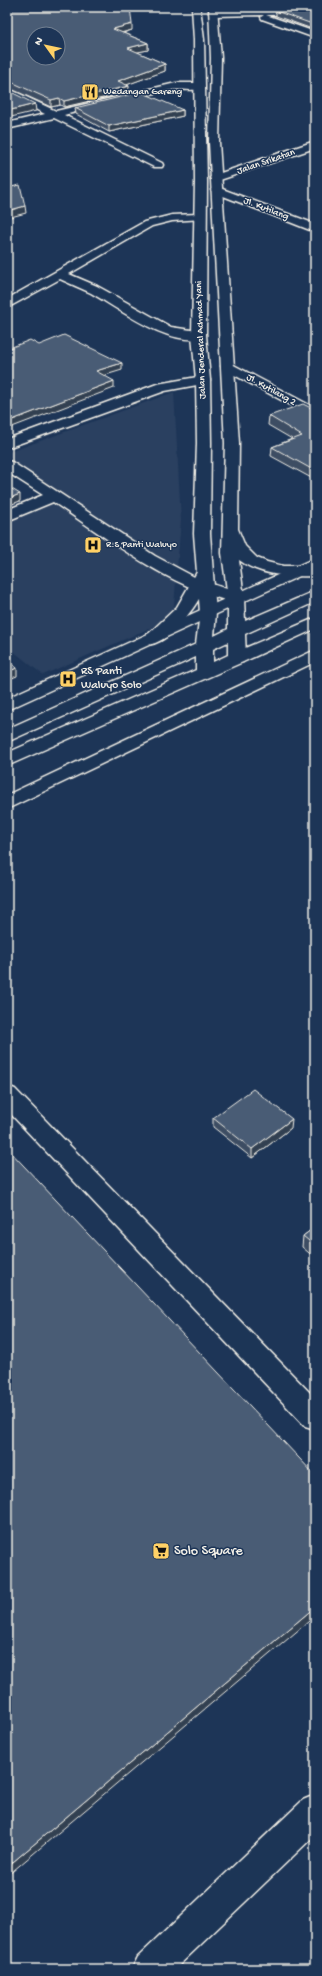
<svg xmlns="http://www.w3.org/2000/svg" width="322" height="1976" viewBox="0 0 322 1976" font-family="'Gochi Hand',sans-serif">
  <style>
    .built { fill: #2a4060 }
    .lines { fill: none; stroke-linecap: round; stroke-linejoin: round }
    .minor-casing { stroke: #f4f1e8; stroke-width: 3 }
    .major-casing { stroke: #f4f1e8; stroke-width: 3 }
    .highway-casing { stroke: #f4f1e8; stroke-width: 3 }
    .minor { fill: #1d3557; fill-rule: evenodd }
    .major { fill: #1d3557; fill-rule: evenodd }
    .highway { fill: #1d3557; fill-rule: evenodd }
    .wall { fill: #3e4e64; stroke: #f4f1e8 }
    .shaded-wall { fill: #324051; stroke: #f4f1e8 }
    .building { fill: #485b74; stroke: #f4f1e8; fill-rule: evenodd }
    .labels { text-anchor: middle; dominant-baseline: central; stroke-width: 3; stroke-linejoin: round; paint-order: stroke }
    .far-poi-label { font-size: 10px; fill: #f4f1e8; stroke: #1d3557; text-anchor: start }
    .far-street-label { font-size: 10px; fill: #f4f1e8; stroke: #1d3557 }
    .poi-label { font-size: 12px; fill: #f4f1e8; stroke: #1d3557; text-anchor: start }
    .near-poi-label { font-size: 14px; fill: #f4f1e8; stroke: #1d3557; text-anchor: start }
  </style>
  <rect width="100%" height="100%" fill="#1d3557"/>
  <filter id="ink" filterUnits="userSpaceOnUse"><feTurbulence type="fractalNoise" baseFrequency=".025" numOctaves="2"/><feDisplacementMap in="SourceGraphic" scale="8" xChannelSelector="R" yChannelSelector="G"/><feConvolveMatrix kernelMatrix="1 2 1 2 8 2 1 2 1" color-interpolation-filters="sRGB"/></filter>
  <g filter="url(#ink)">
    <path class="built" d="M174,392L181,520L173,618L43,675L7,646V573L11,571L7,568V521L64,499L7,456V453Z"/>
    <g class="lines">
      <g class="minor-casing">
        <path id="minor" d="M315,8V14L266,15L315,32V38L262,19L261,17L264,15L213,16L209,13L213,10Z
          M176,83H199L204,86C198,93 180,88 171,90C135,96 100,106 64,115L162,163L163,165L162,167H154L54,118L7,129V123L45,114L7,95V88L56,111Z
          M315,141V148L220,180H212L210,178L212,176Z
          M217,187L315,224V232L213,192L211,190L213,188Z
          M199,214L203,215L205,217L203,219L172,221L152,226L69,274L97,286L171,327L204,332L206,335L204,338C169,347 121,310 91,293C81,288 70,284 60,279L7,308V299L144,222L172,215Z
          M228,362L315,408V418L223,369L221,366L223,363Z
          M203,376L208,377L210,380L208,383L165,391L7,448V439L157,384Z
          M7,461L12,462L155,556L200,580L242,594L244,598L242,602L236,603C167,586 111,541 53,502L7,521V510L43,495L7,472Z
          M7,1086L15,1089L315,1398V1429L305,1426L7,1110Z
          M315,1795V1835L175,1969H132L138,1957L303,1800Z"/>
      </g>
      <g class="major-casing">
        <path id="major" d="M315,558V569L7,710V698Z
          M315,618V629L243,662L237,663L231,662L228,658L231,654Z
          M315,650V662L7,809V795Z"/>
      </g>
      <g class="highway-casing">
        <path id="highway" d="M192,7H200L204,40L207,182L206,335L210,380L211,443L210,534L216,613L214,636L228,629V598L222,553L225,443L209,142L211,58L209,7H217L221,58L219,142L239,443L238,529L245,546L257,558L267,562L283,566H315V576C289,577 261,576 239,560L244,598L245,621L315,591V602L245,634L246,658L243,662L7,766V753L196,670V657L7,742V729L196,644L200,613L199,599C190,614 164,648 145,644L142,640L177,607L197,572L194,534L197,443L196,380L192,335L195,182L194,40ZM228,642V655L213,662V649Z"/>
      </g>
      <use href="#minor" class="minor"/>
      <use href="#major" class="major"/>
      <use href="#highway" class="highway"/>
    </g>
    <path class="wall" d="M7,7L132,30L123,33L148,43V50L137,52L165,64V71L126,85L129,92L64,107L60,105L51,107L7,87Z
      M251,7H289L253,8Z
      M315,10V30L276,16V11Z
      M75,108L183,110V116L109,132L76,114Z
      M315,410V480L271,456L272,447L292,439L268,425L269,416Z
      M213,1118L291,1128L252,1158L213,1127Z
      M315,1227V1258L302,1247L303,1236Z"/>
    <path class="shaded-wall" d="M132,24V30L113,35V29Z
      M148,43V50L128,54V48Z
      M165,64V71L118,88V81Z
      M129,86V92L64,107V101Z
      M59,98L60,105L51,107V100Z
      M35,104L36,111L7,118V111Z
      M183,110V116L109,132V126Z
      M25,206L26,213L7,218V211Z
      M122,363V370L96,378V371Z
      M114,381V388L7,429V422Z
      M20,494V501L7,506V499Z
      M17,668V676L7,680V672Z
      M292,1119L291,1128L252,1158V1149Z
      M315,1607V1616L7,1876V1867Z"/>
    <path class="building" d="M7,7H130L132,24L113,29L148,43L128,48L165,64L118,81L129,86L64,101L59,98L51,100L7,80ZM34,34H58V58H34Z
      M315,10V25L276,11Z
      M7,90L35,104L7,111Z
      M141,92L183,110L109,126L75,108Z
      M20,185L25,206L7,211V188Z
      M64,335L122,363L96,371L114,381L7,422V349L30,340L39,345Z
      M303,404L315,410V471L272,447L302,436L269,416Z
      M7,486L20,494L7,499Z
      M7,660L17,668L7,672Z
      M253,1089L292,1119L252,1149L213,1118Z
      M7,1148L315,1475V1607L7,1867Z
      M315,1227V1246L303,1236Z"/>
  </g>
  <defs>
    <g id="restaurant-square" transform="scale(0.9)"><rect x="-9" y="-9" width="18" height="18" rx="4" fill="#ffd166" stroke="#1d3557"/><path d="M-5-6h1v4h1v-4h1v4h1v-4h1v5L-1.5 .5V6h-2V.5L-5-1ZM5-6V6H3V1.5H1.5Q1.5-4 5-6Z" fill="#111"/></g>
    <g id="hospital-square" transform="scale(0.9)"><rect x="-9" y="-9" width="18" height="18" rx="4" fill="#ffd166" stroke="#1d3557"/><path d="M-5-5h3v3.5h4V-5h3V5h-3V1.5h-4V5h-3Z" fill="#111"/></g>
    <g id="supermarket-square" transform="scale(0.9)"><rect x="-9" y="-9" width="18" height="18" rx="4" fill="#ffd166" stroke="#1d3557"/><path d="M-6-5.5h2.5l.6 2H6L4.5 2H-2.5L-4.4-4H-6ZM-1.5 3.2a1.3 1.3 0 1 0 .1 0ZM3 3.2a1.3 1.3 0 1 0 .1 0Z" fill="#111"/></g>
  </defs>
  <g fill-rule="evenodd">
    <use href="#restaurant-square" x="90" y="92"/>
    <use href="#hospital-square" x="93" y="545"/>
    <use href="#hospital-square" x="68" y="679"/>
    <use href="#supermarket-square" x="161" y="1551"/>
  </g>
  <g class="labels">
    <g class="far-poi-label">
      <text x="103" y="92">Wedangan Gareng</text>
      <text x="106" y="545">R.S Panti Waluyo</text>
    </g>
    <g class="far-street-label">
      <text transform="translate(266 162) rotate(-19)">Jalan Srikatan</text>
      <text transform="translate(266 209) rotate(21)">Jl. Kutilang</text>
      <text transform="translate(201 340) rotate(-92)">Jalan Jenderal Achmad Yani</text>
      <text transform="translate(271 390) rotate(29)">Jl. Kutilang 2</text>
    </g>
    <g class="poi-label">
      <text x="81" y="672">RS Panti<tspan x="81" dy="14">Waluyo Solo</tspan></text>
    </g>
    <g class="near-poi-label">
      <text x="174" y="1551">Solo Square</text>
    </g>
  </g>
  <rect width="322" height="1976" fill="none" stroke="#1d3557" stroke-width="24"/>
  <rect x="12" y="12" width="298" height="1952" fill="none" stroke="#f4f1e8" stroke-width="1.5" filter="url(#ink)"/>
  <g transform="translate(46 46) rotate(303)"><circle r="19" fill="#1d3557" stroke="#738091"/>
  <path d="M0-3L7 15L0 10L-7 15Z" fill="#ffd166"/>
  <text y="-6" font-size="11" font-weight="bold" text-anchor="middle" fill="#f4f1e8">N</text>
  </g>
</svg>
